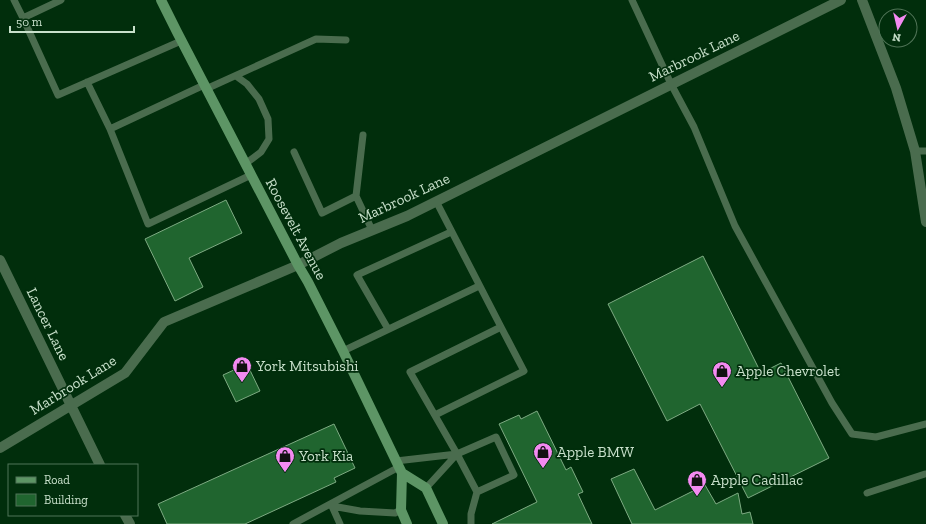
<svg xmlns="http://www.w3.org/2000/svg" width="926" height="524" viewBox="0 0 926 524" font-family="'Zilla Slab',serif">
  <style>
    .building { fill: #20652f; stroke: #7eab83 }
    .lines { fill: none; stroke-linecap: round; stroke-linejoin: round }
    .lane { stroke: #4a6c4e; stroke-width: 7 }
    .street { stroke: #4a6c4e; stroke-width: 10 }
    .secondary { stroke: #5d9565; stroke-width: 10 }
    .labels { text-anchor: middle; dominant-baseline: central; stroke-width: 3.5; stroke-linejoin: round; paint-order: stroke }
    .street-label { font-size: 15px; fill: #c8e0cb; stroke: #012e0c }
    .poi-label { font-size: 15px; fill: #c8e0cb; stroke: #012e0c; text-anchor: start }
  </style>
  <rect width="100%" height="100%" fill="#012e0c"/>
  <path class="building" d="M226,200L242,233L189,258L203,287L175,301L145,239Z
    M703,256L761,373L781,363L829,458L748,498L700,404L667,421L608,304Z
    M247,364L260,391L236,402L223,375Z
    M537,411L566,470L571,467L583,492L578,494L592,524H492L537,502L499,424L519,415L521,419Z
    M334,424L355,468L334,478L336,482L245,524H167L158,504Z
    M634,469L655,510L705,485L716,504L738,493L742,514L750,512L753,524H632L611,479Z"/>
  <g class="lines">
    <path class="lane" d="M14,0L23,18
      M61,0L23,18L58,95L181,41
      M632,0L671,84L694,127L735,226L832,403L852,434L876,437L926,424
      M236,76L247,84L259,99L268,119L269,139L261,152L245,164
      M87,82L110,129L148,224L251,175
      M206,89L316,39L346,40
      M110,129L204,85
      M915,151H926
      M294,152L322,213L356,196L372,230
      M356,196L363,135
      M436,201L501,327
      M388,329L357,275L451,232
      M343,351L479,286
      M435,415L524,371L501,327L410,372L457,454L477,492L471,514V524
      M396,461L457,454L496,437L514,475L477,492
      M426,488L457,454
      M867,493L925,474
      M331,504L340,524
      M332,506L360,511L395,513L401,510
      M293,524L399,467"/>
    <path class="street" d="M862,0L896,88L915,151L926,222
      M0,260L100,465
      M0,448L125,373L164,322L298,265L341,243L407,216L841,0
      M125,515L130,524"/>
    <path class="secondary" d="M161,0L177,32L298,265L308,282L343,351L399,467L402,473L401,510L407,524
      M402,473L426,488L443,524"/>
  </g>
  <defs>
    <g id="shop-pin" transform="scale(1)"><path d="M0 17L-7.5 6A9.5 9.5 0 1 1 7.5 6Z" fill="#f38af1" stroke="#012e0c"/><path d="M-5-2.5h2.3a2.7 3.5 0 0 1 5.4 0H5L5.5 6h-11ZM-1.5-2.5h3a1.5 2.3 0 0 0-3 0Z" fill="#111"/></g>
  </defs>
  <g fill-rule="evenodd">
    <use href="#shop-pin" x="242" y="366"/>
    <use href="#shop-pin" x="722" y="371"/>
    <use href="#shop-pin" x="543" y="452"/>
    <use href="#shop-pin" x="285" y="456"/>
    <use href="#shop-pin" x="697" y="480"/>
  </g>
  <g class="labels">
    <g class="street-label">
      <text transform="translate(694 56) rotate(-26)">Marbrook Lane</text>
      <text transform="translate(404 198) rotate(-25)">Marbrook Lane</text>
      <text transform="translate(296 229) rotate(62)">Roosevelt Avenue</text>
      <text transform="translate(48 324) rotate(64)">Lancer Lane</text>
      <text transform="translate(73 385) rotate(-32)">Marbrook Lane</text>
    </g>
    <g class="poi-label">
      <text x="256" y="366">York Mitsubishi</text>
      <text x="736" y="371">Apple Chevrolet</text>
      <text x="557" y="452">Apple BMW</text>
      <text x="299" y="456">York Kia</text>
      <text x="711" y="480">Apple Cadillac</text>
    </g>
  </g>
  <rect x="8" y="464" width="130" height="52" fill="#012e0c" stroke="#517558"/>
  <rect x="16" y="477" width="20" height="6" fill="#5d9565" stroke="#517558"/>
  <text x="44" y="484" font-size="12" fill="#c8e0cb">Road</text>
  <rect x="16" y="494" width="20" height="12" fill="#20652f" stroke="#517558"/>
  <text x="44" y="504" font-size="12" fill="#c8e0cb">Building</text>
  <g transform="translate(898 28) rotate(188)"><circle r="19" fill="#012e0c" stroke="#517558"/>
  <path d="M0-3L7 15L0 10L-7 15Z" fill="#f38af1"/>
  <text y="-6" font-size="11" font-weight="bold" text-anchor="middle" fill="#c8e0cb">N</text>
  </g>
  <path d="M10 26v6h124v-6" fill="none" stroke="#c8e0cb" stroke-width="2"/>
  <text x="16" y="26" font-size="12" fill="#c8e0cb" stroke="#012e0c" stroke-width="3" paint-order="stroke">50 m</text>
</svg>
